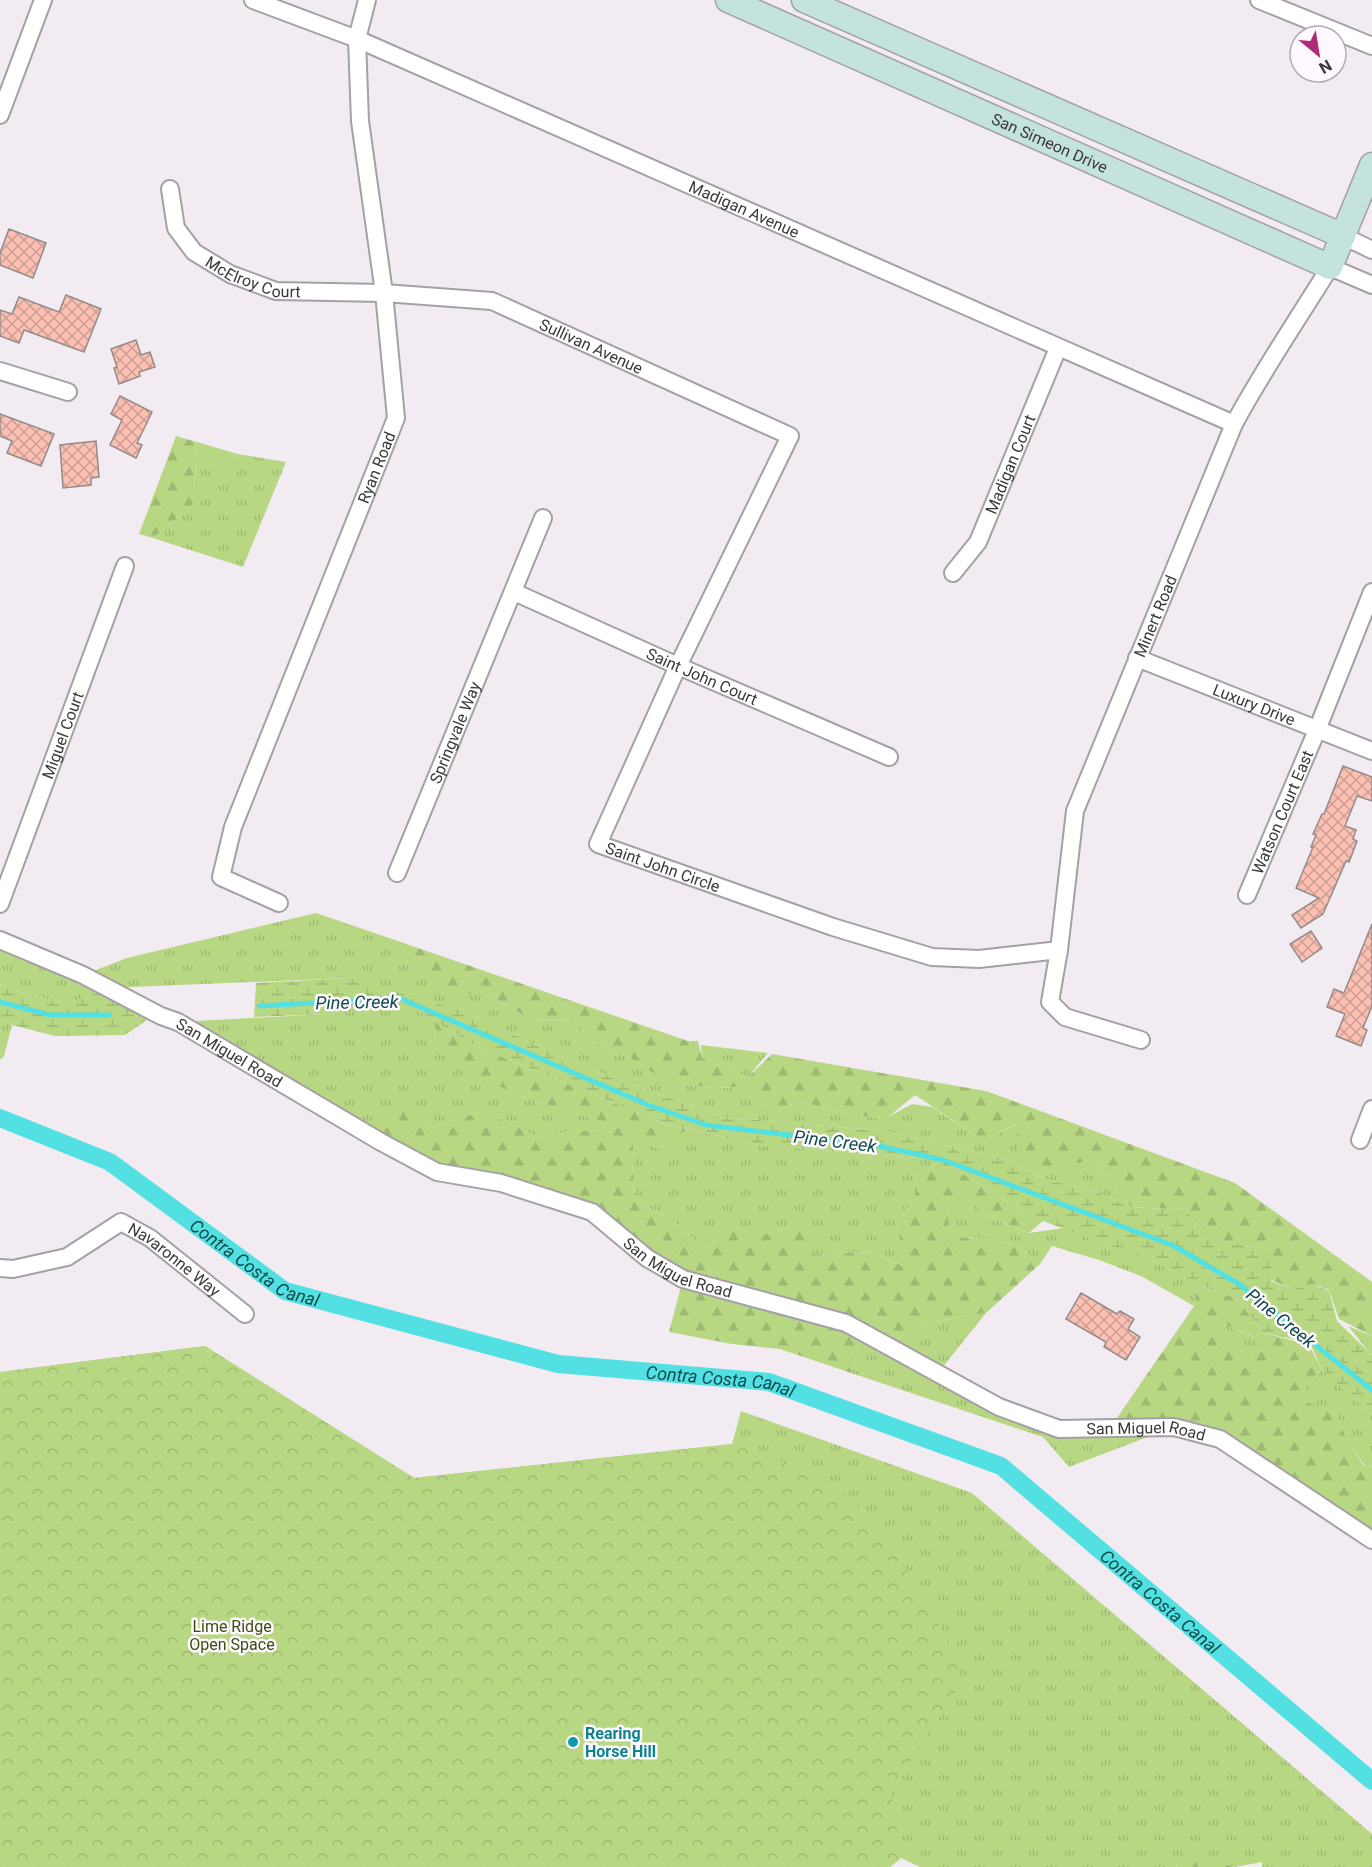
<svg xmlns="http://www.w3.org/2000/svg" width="1372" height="1867" viewBox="0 0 1372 1867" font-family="Roboto,sans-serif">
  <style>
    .grass { fill: url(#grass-tufts) }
    .forest { fill: url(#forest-firs) }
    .wetland { fill: url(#wetland-marsh) }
    .park { fill: url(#park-crowns) }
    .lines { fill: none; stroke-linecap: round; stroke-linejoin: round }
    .stream { stroke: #53e0e2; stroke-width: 5 }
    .canal { stroke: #53e0e2; stroke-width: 18 }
    .building { fill: url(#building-cross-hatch); stroke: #938b89; stroke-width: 1.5 }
    .street-casing { stroke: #a5a0a6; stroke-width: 20 }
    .secondary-casing { stroke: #a5a0a6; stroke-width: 27 }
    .street { stroke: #fff; stroke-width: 16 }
    .secondary { stroke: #c4e3dc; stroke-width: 24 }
    .culture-dot { fill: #0f9aa8; stroke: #fff9ff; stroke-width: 2 }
    .labels { text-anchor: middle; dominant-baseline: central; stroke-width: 5; stroke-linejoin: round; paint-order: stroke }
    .street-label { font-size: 16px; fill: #3a383a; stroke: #fff9ff }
    .park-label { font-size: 16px; fill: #394d0e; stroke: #fff9ff }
    .culture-label { font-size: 16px; font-weight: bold; fill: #0d838f; stroke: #fff9ff; text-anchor: start }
    .water-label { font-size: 18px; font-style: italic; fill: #0d4c4d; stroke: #fff9ff }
  </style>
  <defs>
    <pattern id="grass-tufts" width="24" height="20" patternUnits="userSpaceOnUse" patternTransform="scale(1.5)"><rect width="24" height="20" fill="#b7d783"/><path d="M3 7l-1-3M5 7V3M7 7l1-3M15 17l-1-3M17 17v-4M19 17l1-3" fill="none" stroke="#9eb972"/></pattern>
    <pattern id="forest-firs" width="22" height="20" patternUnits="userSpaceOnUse" patternTransform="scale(1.5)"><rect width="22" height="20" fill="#b7d783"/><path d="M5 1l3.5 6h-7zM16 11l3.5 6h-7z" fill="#9eb972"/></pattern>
    <pattern id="wetland-marsh" width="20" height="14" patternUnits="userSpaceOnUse" patternTransform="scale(1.5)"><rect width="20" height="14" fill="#b7d783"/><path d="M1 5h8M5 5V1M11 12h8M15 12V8" fill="none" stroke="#9eb972"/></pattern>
    <pattern id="park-crowns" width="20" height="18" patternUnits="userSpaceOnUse" patternTransform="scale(1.5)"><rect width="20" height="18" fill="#b7d783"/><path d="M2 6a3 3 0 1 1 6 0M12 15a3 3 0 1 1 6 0" fill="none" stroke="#9eb972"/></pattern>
    <pattern id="building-cross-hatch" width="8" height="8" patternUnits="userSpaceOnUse" patternTransform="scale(1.5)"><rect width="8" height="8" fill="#fcc0b3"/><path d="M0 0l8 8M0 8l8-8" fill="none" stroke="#cd9d93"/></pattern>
  </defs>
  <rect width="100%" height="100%" fill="#f2ecf2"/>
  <path class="grass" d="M197,442L222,463L238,454L286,462L243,567L153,538L193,505Z
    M316,913L389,938L413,970L481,992L532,1020L574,1021L592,1041L634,1060L666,1082L715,1088L742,1087L777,1113L797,1101L857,1116L886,1118L912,1104L932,1107L984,1141L1018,1123L1017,1162L883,1131L723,1117L582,1066L464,1011L401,999L435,1021L436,1044L514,1094L622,1128L561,1133L543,1140L509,1122L476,1113L429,1128L396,1106L370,1136L178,1022L326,1014L347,978L108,988L67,1004L10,989L0,984V940L83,975L127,958Z
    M0,1019L12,1025L4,1056L0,1060Z
    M701,1045L768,1053L748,1077L702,1058Z
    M687,1129L759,1145L943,1160L914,1177L915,1198L898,1221L904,1266L869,1252L812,1255L792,1227L757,1236L735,1226L706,1250L669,1217L634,1202L633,1137L659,1149Z
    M1093,1159L1131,1207L1097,1192L1034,1176Z
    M967,1199L989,1217L1029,1233L1063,1228L1113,1247L1136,1252L1198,1284L1194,1306L1141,1276L1099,1260L1052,1246L1040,1264L1021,1248L986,1238L951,1237L947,1210Z
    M986,1313L938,1373L1059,1429L1174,1427L1069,1467L1043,1437L851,1373L864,1333L884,1344L936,1321Z
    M1209,1318L1253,1337L1252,1318L1264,1333L1269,1349L1244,1354Z
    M1348,1326L1372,1336V1355L1369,1352Z
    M205,1346L414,1478L732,1444L741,1411L972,1493L1372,1834V1867H1262V1862L1235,1867L1185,1850L1176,1867H920L901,1858L890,1867H0V1372Z
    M1322,1370L1372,1414V1467L1365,1466L1349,1443L1335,1413L1306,1403L1302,1392Z"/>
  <path class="forest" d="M176,436L238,454L222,463L197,443L193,505L153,538L139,534Z
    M389,938L688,1041H698L702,1058L748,1077L772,1054L986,1091L1235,1183L1372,1282V1336L1339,1319L1329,1290L1312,1284L1293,1289L1271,1280L1272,1250L1203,1238L1187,1210L1131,1207L1093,1159L1034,1176L1017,1162V1123L984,1141L915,1095L887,1118L857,1116L797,1101L777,1113L742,1087L715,1088L666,1082L634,1060L592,1041L574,1021L532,1020L481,992L462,996L413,970Z
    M435,1021L471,1044L665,1124L687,1129L659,1149L633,1138L634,1202L669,1217L706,1250L735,1226L757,1236L792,1227L810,1233L812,1255L869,1252L903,1266L898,1221L915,1198L914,1177L943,1160L993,1194L1043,1221L1029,1233L989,1217L967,1199L947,1210L951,1237L986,1238L1021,1248L1040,1264L986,1313L936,1321L884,1344L864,1333L851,1373L780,1349L732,1344L669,1332L683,1279L584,1209L437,1172L370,1136L396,1105L429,1128L476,1113L509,1122L543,1140L561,1133L620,1128L514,1094L466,1067L436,1044Z
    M1198,1284L1236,1298L1252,1318L1254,1337L1211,1319L1244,1354L1268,1349L1264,1333L1309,1345L1322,1370L1302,1392L1306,1402L1335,1413L1349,1443L1364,1466L1372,1467V1540L1220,1439L1110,1428L1194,1306Z
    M1185,1850L1235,1867H1176Z"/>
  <path class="wetland" d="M347,978L464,1011L582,1066L723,1117L883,1131L1017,1162L1034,1176L1097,1192L1131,1207L1187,1210L1203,1238L1273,1250L1271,1281L1293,1289L1312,1284L1329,1291L1337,1321L1372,1355V1414L1322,1370L1310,1343L1264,1333L1236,1298L1198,1284L1136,1252L1113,1247L1043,1221L993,1194L943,1160L759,1145L665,1124L471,1044L399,998L326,1014L254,1017L256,983Z
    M0,984L10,989L67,1004L108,988L159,1012L125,1035L55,1036L12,1025L0,1019Z"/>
  <path class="park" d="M205,1346L414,1478L732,1444L824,1478L836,1485L869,1516L888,1543L917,1587L948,1640L962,1683L891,1790L901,1858L890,1867H0V1372Z"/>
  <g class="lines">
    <path class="stream" d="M0,1002L50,1015H109
      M260,1006L399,998L648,1105L706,1125L879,1146L943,1160L1172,1245L1239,1284L1372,1390"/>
    <path class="canal" id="s1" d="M0,1118L110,1162L285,1291L558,1364L769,1382L1001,1466L1372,1781"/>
  </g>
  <path class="building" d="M9,229L46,243L33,278L0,265V253Z
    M66,295L101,309L84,352L24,330L19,343L0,336V310L12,314L19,297L59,312Z
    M136,340L141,355L150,352L155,367L139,372L140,376L119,384L114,368L117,367L111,349Z
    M120,396L152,412L137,443L142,445L136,458L110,445L122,420L111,414Z
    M0,414L54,434L41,466L7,453L12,441L0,436Z
    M96,441L99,477L91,478V485L63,488L60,445Z
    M1343,766L1372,777V801L1357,796L1345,826L1356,830L1353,839L1357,841L1349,862L1346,861L1323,914L1301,928L1292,915L1319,898L1296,888L1313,847H1311L1316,835L1313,834L1322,814H1324Z
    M1372,924V1006L1363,1028L1367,1030L1361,1046L1336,1036L1345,1014L1327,1007L1334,989L1344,993Z
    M1311,931L1322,948L1302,962L1290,944Z
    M1081,1293L1117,1314L1120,1311L1134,1319L1128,1329L1140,1337L1126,1360L1104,1347L1106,1342L1066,1319Z"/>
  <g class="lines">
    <g class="street-casing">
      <g id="street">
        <path id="s2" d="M253,0L357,39L1234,424"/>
        <path d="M1259,0L1372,46"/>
        <path d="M0,115L43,0"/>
        <path id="s3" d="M170,189L176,228L194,252L230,274L276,291L384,293L492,301L790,436L678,666L598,844L833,927L932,957L979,959L1059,950"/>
        <path d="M1343,236L1372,250"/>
        <path d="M0,371L68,392"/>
        <path id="s4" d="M953,573L978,542L1058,348"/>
        <path id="s5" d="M514,592L678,666L889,757"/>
        <path id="s6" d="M1137,658L1372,751"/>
        <path id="s7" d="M397,873L543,518"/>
        <path id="s8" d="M1247,895L1317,730L1372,592"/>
        <path id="s9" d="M279,903L221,877L233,827L396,418L384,293L360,121L357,39L367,0"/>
        <path id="s10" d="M0,904L125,566"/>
        <path id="s11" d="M0,940L83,975L161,1016L178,1022L381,1142L437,1172L501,1183L592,1212L647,1258L683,1279L846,1323L999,1407L1059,1429L1174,1427L1220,1439L1372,1540"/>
        <path id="s12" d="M1141,1040L1065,1017L1050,1002L1059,950L1075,811L1234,424C1263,370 1298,319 1330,267L1372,285"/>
        <path d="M1360,1140L1372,1109"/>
        <path id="s13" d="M0,1268L13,1269L67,1257L121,1222L150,1238L245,1314"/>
      </g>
    </g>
    <g class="secondary-casing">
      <g id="secondary">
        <path id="s14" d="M728,0L1330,267L1372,165"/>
        <path d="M804,0L1343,236"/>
      </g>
    </g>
    <use href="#street" class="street"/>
    <use href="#secondary" class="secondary"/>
  </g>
  <circle class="culture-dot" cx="573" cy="1742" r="6"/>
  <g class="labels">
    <g class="street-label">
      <text stroke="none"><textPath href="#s14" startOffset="352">San Simeon Drive</textPath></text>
      <text stroke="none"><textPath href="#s2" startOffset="534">Madigan Avenue</textPath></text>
      <text stroke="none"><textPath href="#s3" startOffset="135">McElroy Court</textPath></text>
      <text stroke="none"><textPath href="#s3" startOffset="486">Sullivan Avenue</textPath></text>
      <text stroke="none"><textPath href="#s4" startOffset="124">Madigan Court</textPath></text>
      <text stroke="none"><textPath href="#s9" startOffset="502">Ryan Road</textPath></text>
      <text stroke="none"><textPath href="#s12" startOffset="504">Minert Road</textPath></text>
      <text stroke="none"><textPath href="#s5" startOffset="206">Saint John Court</textPath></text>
      <text stroke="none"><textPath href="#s6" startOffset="126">Luxury Drive</textPath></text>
      <text stroke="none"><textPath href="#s7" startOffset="152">Springvale Way</textPath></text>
      <text stroke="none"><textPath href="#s10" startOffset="180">Miguel Court</textPath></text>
      <text stroke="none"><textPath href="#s8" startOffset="90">Watson Court East</textPath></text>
      <text stroke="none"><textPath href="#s3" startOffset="1224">Saint John Circle</textPath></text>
      <text stroke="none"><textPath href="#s11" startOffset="256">San Miguel Road</textPath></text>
      <text stroke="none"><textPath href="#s13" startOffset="198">Navaronne Way</textPath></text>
      <text stroke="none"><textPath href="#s11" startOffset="760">San Miguel Road</textPath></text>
      <text stroke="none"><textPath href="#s11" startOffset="1264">San Miguel Road</textPath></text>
    </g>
    <g class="park-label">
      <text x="232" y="1626">Lime Ridge<tspan x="232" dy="18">Open Space</tspan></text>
    </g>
    <g class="culture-label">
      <text x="585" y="1733">Rearing<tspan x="585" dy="18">Horse Hill</tspan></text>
    </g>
    <g class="water-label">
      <text transform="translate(357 1002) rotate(-1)">Pine Creek</text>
      <text transform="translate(835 1141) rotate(7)">Pine Creek</text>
      <text stroke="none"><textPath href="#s1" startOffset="296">Contra Costa Canal</textPath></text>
      <text transform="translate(1281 1318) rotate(39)">Pine Creek</text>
      <text stroke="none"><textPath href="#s1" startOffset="782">Contra Costa Canal</textPath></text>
      <text stroke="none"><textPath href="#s1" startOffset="1286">Contra Costa Canal</textPath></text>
    </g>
  </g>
  <g transform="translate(1318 54) rotate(150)"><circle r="28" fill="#fff9ff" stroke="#b0acb0" stroke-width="1.5"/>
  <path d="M0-4.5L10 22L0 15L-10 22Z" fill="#ac2a77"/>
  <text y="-9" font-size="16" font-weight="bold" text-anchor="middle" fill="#3a383a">N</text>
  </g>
</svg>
